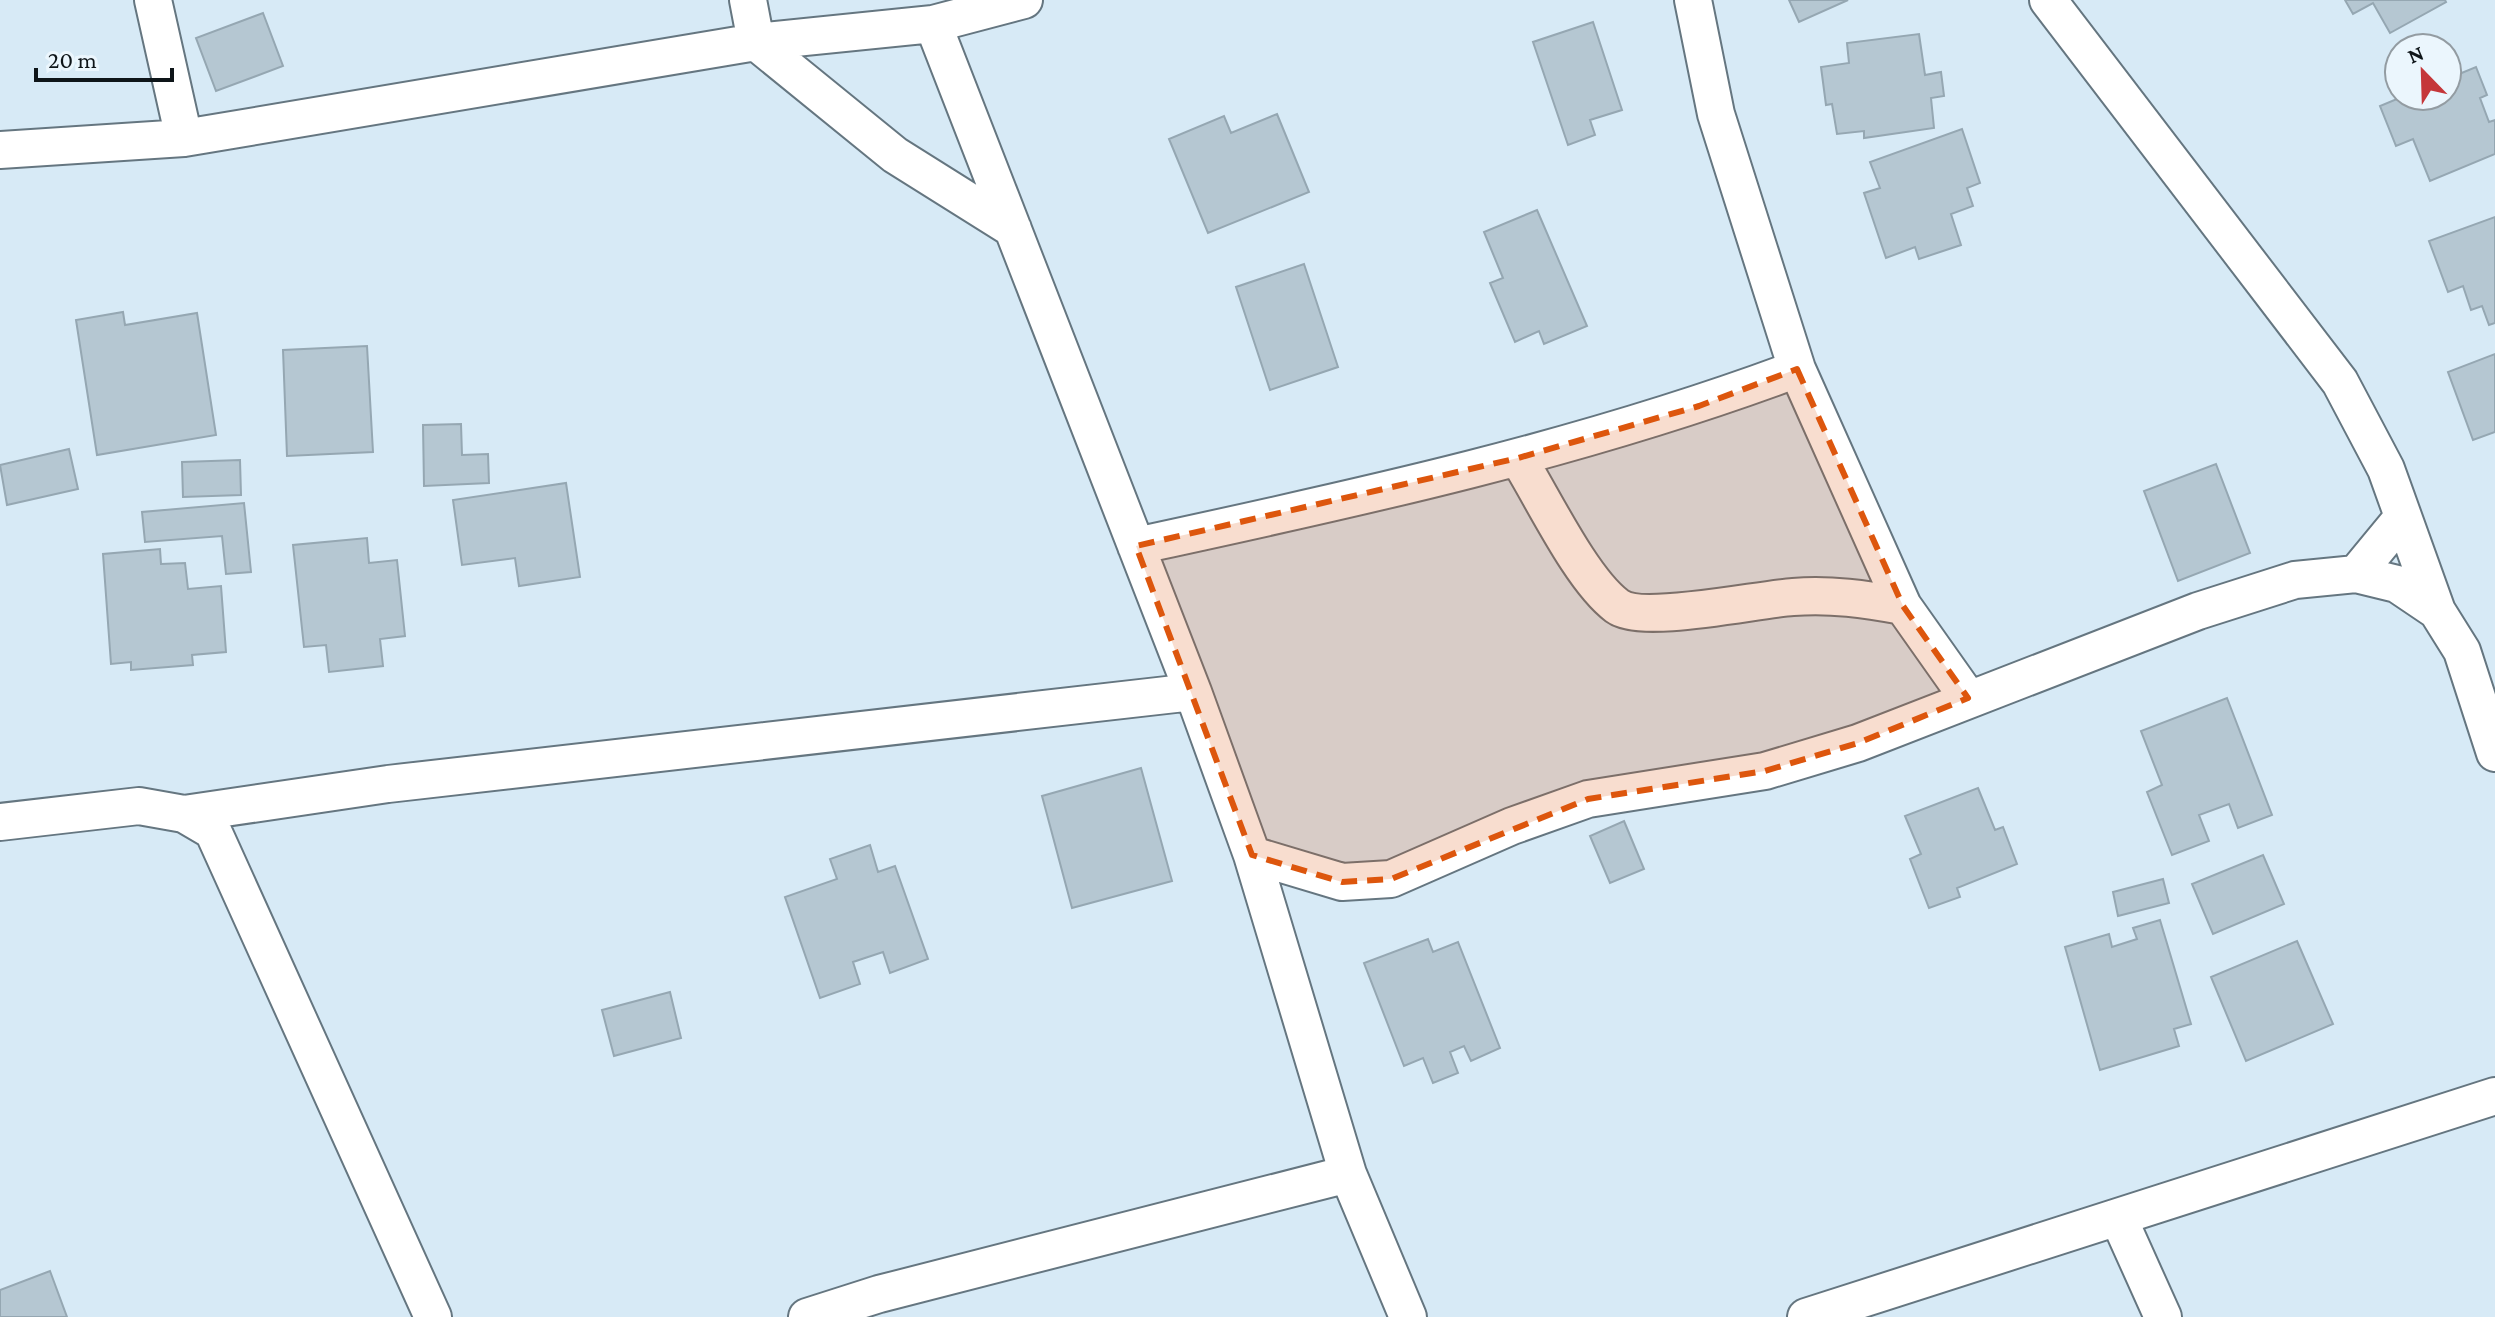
<svg xmlns="http://www.w3.org/2000/svg" width="2495" height="1317" viewBox="0 0 2495 1317" font-family="'Crimson Pro',serif">
  <style>
    .building { fill: #b5c7d2; stroke: #95a7b2; stroke-width: 2 }
    .lines { fill: none; stroke-linecap: round; stroke-linejoin: round }
    .street-casing { stroke: #657680; stroke-width: 40 }
    .street { stroke: #fff; stroke-width: 36 }
    .marked { fill: #dd560d; fill-opacity: 0.2; stroke: #dd560d; stroke-width: 6; stroke-dasharray: 16 10; stroke-linejoin: round }
  </style>
  <rect width="100%" height="100%" fill="#d7eaf6"/>
  <path class="building" d="M1789,0H1848L1799,22Z
    M2345,0H2445L2446,2L2390,33L2373,3L2353,14Z
    M263,13L283,66L216,91L196,38Z
    M1593,22L1622,110L1590,120L1595,135L1568,145L1533,42Z
    M1919,34L1925,75L1941,72L1944,96L1931,98L1934,128L1864,138V131L1837,134L1832,104L1826,105L1821,67L1849,63L1847,43Z
    M2476,67L2487,95L2480,98L2489,122L2495,120V154L2430,181L2413,139L2396,146L2380,106L2404,96H2447V79Z
    M1277,114L1309,192L1208,233L1169,139L1224,116L1231,133Z
    M1962,129L1980,183L1967,188L1973,206L1951,214L1961,245L1919,259L1915,247L1886,258L1864,193L1880,188L1870,162Z
    M1537,210L1587,326L1544,344L1539,331L1515,342L1490,283L1503,278L1484,232Z
    M2495,217V323L2489,325L2482,306L2471,310L2463,286L2448,292L2429,241Z
    M1304,264L1338,367L1270,390L1236,287Z
    M123,312L125,325L197,313L216,435L97,455L76,320Z
    M367,346L373,452L287,456L283,350Z
    M2495,354V432L2473,440L2448,372Z
    M461,424L462,455L488,454L489,483L424,486L423,425Z
    M69,449L78,489L7,505L0,465Z
    M240,460L241,495L183,497L182,462Z
    M2216,464L2250,553L2178,581L2144,491Z
    M566,483L580,577L519,586L515,558L462,565L453,500Z
    M244,503L251,572L226,574L222,536L145,542L142,512Z
    M367,538L369,563L397,560L405,636L380,639L383,666L329,672L326,645L304,647L293,545Z
    M160,549L161,564L185,563L188,589L221,586L226,652L192,655L193,665L131,670V662L111,664L103,554Z
    M2227,698L2272,815L2238,828L2229,804L2199,815L2209,841L2172,855L2147,792L2162,785L2141,731Z
    M1141,768L1172,881L1072,908L1042,796Z
    M1978,788L1995,830L2003,827L2017,864L1957,888L1960,897L1929,908L1910,859L1921,854L1905,816Z
    M1624,821L1644,869L1610,883L1590,836Z
    M870,845L878,872L895,866L928,959L890,973L883,952L853,962L860,984L820,998L785,897L837,879L830,859Z
    M2263,855L2284,904L2213,934L2192,884Z
    M2163,879L2169,903L2118,916L2113,892Z
    M2160,920L2191,1024L2174,1029L2179,1046L2100,1070L2065,947L2109,934L2112,947L2137,939L2133,928Z
    M1428,939L1433,952L1458,942L1500,1048L1471,1061L1464,1046L1450,1052L1458,1073L1433,1083L1423,1058L1404,1066L1364,963Z
    M2297,941L2333,1024L2246,1061L2211,977Z
    M670,992L681,1038L614,1056L602,1010Z
    M50,1271L67,1317H0V1290Z"/>
  <g class="lines">
    <g class="street-casing">
      <path id="street" d="M153,0L184,138
        M748,0L756,42L895,155L1013,229
        M1693,0L1716,114L1797,369L1903,606L1968,698
        M2048,0L2340,382L2386,469L2437,611
        M933,24L1193,692L1252,855L1348,1174L1408,1317
        M0,150L184,138L756,42L933,24L1024,0
        M1518,458C1543,498 1581,579 1617,606C1642,625 1758,599 1793,597C1831,594 1865,599 1903,606
        M1136,546C1359,498 1583,449 1797,369
        M2356,574L2403,517
        M184,814L388,784L1193,692
        M0,822L139,806L184,814L213,831L433,1317
        M1252,855L1342,882L1391,879L1512,826L1588,799L1765,771L1858,743L2198,611L2295,580L2356,574L2397,584L2437,611L2462,651L2495,753
        M2118,1217L2163,1317
        M807,1317L879,1294L1348,1174
        M1806,1317L2495,1096"/>
    </g>
    <use href="#street" class="street"/>
  </g>
  <path class="marked" d="M1797,369L1903,606L1968,698L1858,743L1765,771L1588,799L1391,879L1342,882L1252,855L1136,546L1518,458L1699,406Z"/>
  <g transform="translate(2423 72) rotate(337)"><circle r="38" fill="#ebf6fd" stroke="#939ca2" stroke-width="2"/>
  <path d="M0-6L14 30L0 20L-14 30Z" fill="#c53639"/>
  <text y="-12" font-size="22" font-weight="bold" text-anchor="middle" fill="#0e1519">N</text>
  </g>
  <path d="M36 68v12h136v-12" fill="none" stroke="#0e1519" stroke-width="4"/>
  <text x="48" y="68" font-size="24" fill="#0e1519" stroke="#ebf6fd" stroke-width="6" paint-order="stroke">20 m</text>
</svg>
